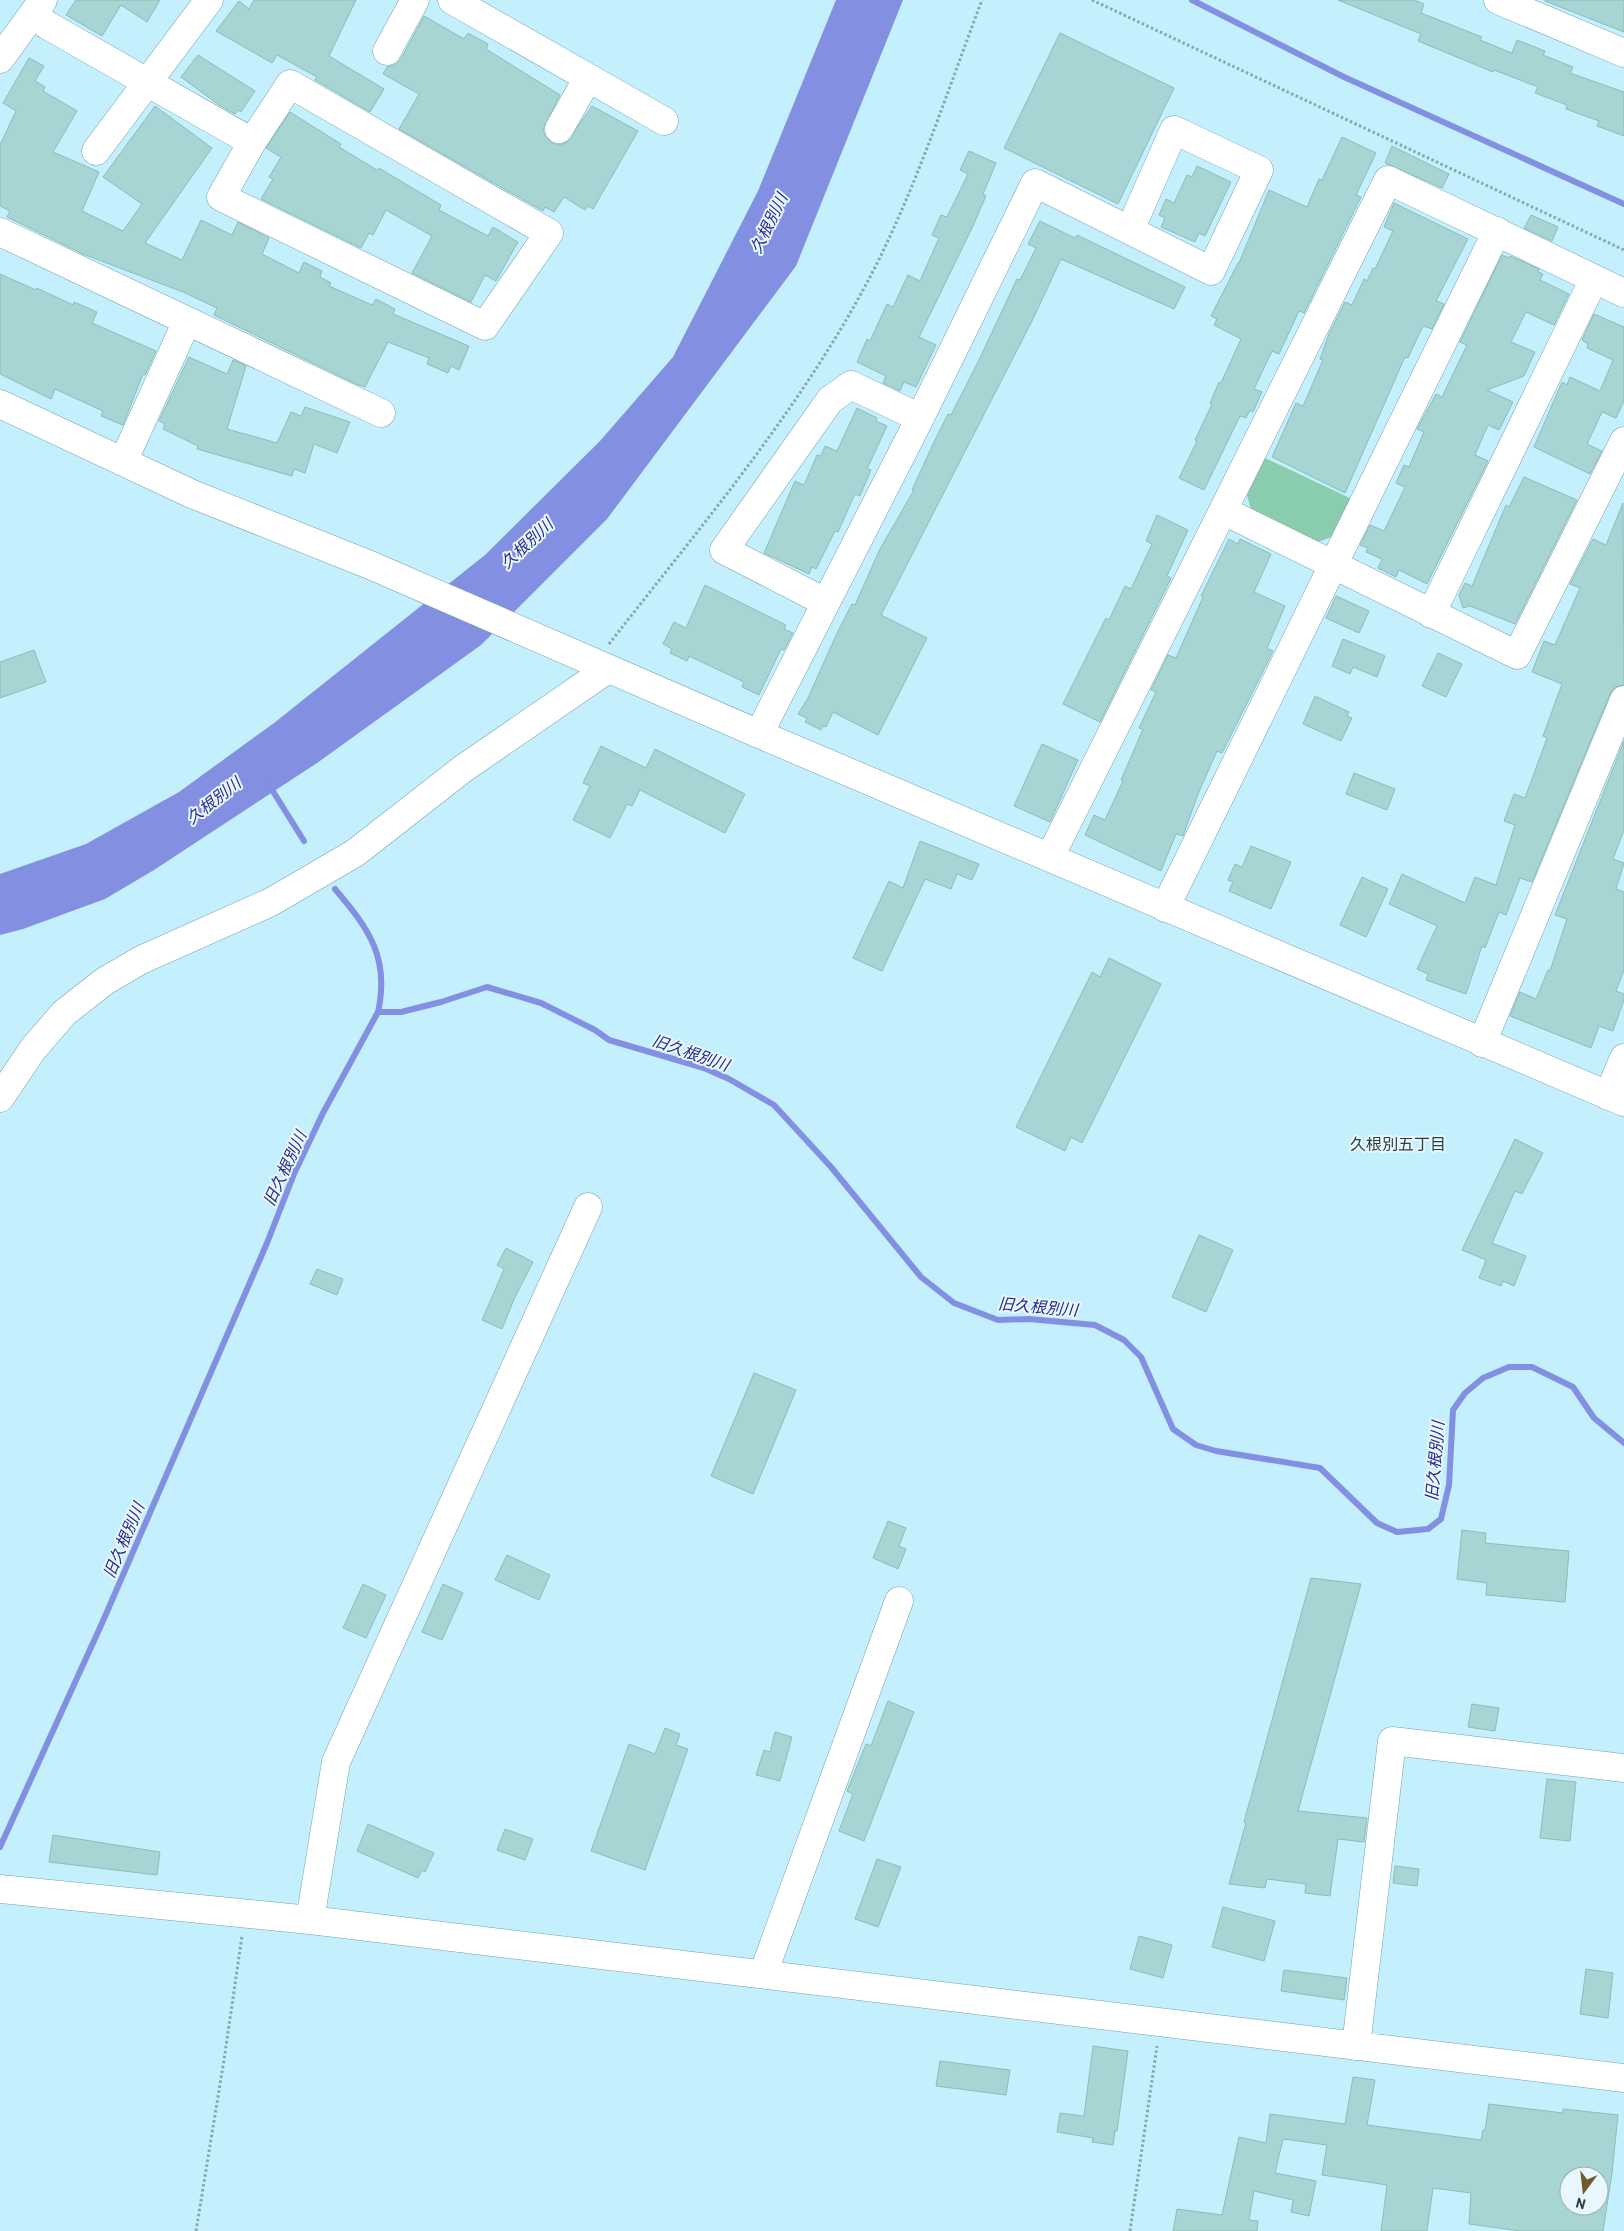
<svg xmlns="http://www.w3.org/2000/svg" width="1624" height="2231" viewBox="0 0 1624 2231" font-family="Barlow,'Noto Sans JP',sans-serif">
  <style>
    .green { fill: #89cdae }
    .water { fill: #8390e1 }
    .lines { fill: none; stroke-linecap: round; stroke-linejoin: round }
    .stream { stroke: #8390e1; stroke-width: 6 }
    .building { fill: #a7d5d3; stroke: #8ebcb9; fill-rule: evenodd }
    .minor-casing { stroke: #78a0ad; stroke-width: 29 }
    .path { stroke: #86a7b1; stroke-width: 3; stroke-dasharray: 2.5 2.5; stroke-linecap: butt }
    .minor { stroke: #fff; stroke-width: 28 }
    .labels { text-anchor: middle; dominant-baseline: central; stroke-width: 4; stroke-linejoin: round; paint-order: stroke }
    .water-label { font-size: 16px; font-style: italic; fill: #2a2986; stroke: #e7f7fd }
    .neighbourhood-label { font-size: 16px; fill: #2e4045; stroke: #e7f7fd }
  </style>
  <rect width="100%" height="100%" fill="#c4effd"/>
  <path class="green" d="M1265,458L1352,499L1334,536L1318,542L1251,510L1247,495Z"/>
  <path class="water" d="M836,0H903L796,266L607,519L481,645L317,763L154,870L105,899L23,929L0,935V874L86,844L179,792L274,723L485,555L600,441L673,357L758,191Z"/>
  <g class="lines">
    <path class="stream" d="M1192,0L1344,77L1624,204
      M269,785L304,841
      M335,889C369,929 390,958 378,1012
      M0,1847L103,1621L267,1243L294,1174L323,1113L378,1012H401L441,1002L487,987L541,1003L595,1030L609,1040L704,1068L729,1079L774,1105L831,1167L921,1277L954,1303L998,1320L1029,1319L1095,1325L1124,1340L1141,1357L1173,1429L1196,1445L1216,1451L1320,1468L1377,1523L1397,1532L1428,1529L1441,1519L1449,1485L1453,1410L1465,1393L1483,1378L1509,1367H1532L1573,1387L1594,1418L1624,1443"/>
  </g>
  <path class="building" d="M76,0H160L147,22L121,5L102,36L66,15Z
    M254,0H356L329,56L384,89L370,112L315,80L317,77L277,55L272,63L216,31L239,1L249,9Z
    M1338,0H1414L1424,4L1421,13L1482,37L1480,40L1512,53L1517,40L1545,51L1543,55L1573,67L1570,73L1624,92V136L1597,126L1599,121L1566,109L1567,105L1535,93L1538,87L1494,70L1493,72L1418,41L1421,34Z
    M1545,0H1624V32L1545,1Z
    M424,16L464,39L468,33L488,44L486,49L560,95L543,129L545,136L552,143L560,145L567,142L592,106L638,131L593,209L588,206L585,210L564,197L554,212L545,207L543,211L399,129L419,94L383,74L387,67L395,65L401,59Z
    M1060,33L1174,88L1118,204L1004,148Z
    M198,55L255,91L241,112L238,110L235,114L219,105L181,77Z
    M29,58L44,66L35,81L45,87L43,91L77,111L53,152L99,172L82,211L123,231L142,204L103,177L155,106L212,148L145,243L182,260L201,220L232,235L238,222L269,238L262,254L299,273L304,262L322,271L320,277L331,283L329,286L372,305L376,299L395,309L393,314L469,346L459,370L451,366L448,373L427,364L429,358L388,342L365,387L356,384L214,315L217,308L183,292L83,254L7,217L10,211L0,206V145L16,111L3,103Z
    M290,112L341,144L339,147L377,170L379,168L441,205L439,210L488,236L493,227L518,242L496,281L485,275L471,302L412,273L432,236L386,210L373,235L369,233L361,248L261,199L273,179L269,177L281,157L266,148Z
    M1342,137L1376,153L1356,195L1361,197L1304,313L1299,311L1279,354L1272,351L1254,389L1262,392L1253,412L1250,410L1246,418L1240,416L1204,490L1179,478L1197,441L1195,440L1212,404L1210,403L1219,382L1221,383L1241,339L1214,325L1217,319L1211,316L1238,263H1239L1269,190L1307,207L1319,179L1322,180Z
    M1392,146L1449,174L1442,188L1385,163Z
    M969,151L996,163L983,194L986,196L972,228L919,337L936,345L916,387L904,382L900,391L883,383L886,376L857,362L867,339L870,341L887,304L893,307L908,275L920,281L939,238L932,235L941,215L947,217L968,174L960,170Z
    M1197,166L1231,182L1205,236L1199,233L1195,242L1161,227L1165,218L1159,215L1166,199L1174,203L1187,175L1192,177Z
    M1394,203L1468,239L1436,301L1444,304L1432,329L1423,326L1408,358L1405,357L1345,493L1272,457L1296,403L1303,406L1323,360L1320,359L1329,334L1345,302L1352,305L1364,279L1367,281L1373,268L1375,269L1393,231L1384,227Z
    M1531,215L1558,227L1552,241L1524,228Z
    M1040,221L1075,238L1077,235L1185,287L1174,309L1061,259L1032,321L881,615L927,638L878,735L833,712L826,727L823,726L821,730L805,722L807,718L798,714L808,698L838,631L852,604L855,605L880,549L914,490H912L934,442L948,414L951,415L978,362L1017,279L1020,280L1036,248L1028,244Z
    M1502,255L1509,258L1510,256L1539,269L1538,272L1543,274L1540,280L1569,294L1554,325L1526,312L1511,342L1535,352L1524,376L1487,390L1513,402L1499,430L1488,425L1475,455L1488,461L1427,584L1399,570L1396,577L1378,568L1382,559L1366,552L1368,548L1360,545L1370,525L1384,531L1405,487L1396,483L1404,465L1409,467L1424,432L1417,429L1436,394L1442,397L1467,345L1460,342Z
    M0,274L36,290L37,288L73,305L74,302L97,312L92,323L156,351L145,375L143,374L123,425L101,416L103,411L55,389L51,399L0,374Z
    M1594,314L1624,327V401L1616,418L1602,412L1587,444L1602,451L1590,474L1534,447L1562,382L1567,385L1570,377L1600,391L1613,360L1587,348L1588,344L1582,340Z
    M189,357L227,374L233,360L246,366L227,429L277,443L291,412L301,416L305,407L350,422L337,453L314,444L305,473L294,469L292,476L197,449L198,446L163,429L165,424L159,421Z
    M857,408L877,418L876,421L887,426L867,469L871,470L860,496L855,494L838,532L835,531L816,569L812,567L809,574L764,553L795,481L804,485L817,455L821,456L825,446L837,451Z
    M1524,477L1577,500L1515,624L1470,606L1463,608L1459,595L1465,583L1472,586L1506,505L1509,507Z
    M1623,503L1624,685L1615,687L1610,694L1532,882L1520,878L1506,915L1499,912L1485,948L1482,946L1466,994L1426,980L1428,974L1417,969L1437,926L1389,904L1402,874L1465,903L1475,877L1496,885L1515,825L1504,821L1514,794L1525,798L1547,738L1543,736L1562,684L1532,672L1544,641L1555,645L1580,588L1570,584L1593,539L1606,545Z
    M1157,515L1188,530L1167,576L1171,578L1100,722L1063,704L1106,618L1109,620L1125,586L1131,589L1152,544L1146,541Z
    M1229,539L1238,544L1240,539L1271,554L1254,592L1285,606L1267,648L1273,651L1222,753L1217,751L1198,794L1183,836L1176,834L1161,871L1085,835L1094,815L1105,820L1123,781L1121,780L1143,729L1139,728L1156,692L1151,690L1168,655L1176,658L1203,597L1201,596Z
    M705,585L786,625L784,629L793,633L784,650L781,649L759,695L742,687L744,682L689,656L687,661L670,653L672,649L663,644L674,622L686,628Z
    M1336,596L1369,611L1359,633L1326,618Z
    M1343,639L1385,656L1377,677L1353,667L1350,674L1332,666Z
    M34,650L46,682L0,698V662Z
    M1438,653L1462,664L1446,697L1422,686Z
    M1315,696L1349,712L1347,716L1352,718L1341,741L1303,724Z
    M1624,741V830L1613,859L1624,863L1616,889L1624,892V970L1616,991L1624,994V1000L1613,1031L1599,1026L1591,1048L1510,1016L1520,992L1536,999L1548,970L1550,971L1567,919L1555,915Z
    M1042,744L1078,760L1050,822L1014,806Z
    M601,746L646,768L655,749L745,794L725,833L640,790L632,806L627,804L610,838L573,820L590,786L583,783Z
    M1354,773L1395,789L1387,810L1346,794Z
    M920,841L979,864L972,880L957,874L951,889L925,879L882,971L853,958L889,881L903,888Z
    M1251,846L1291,862L1271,909L1229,891L1233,882L1228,880L1235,864L1242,867Z
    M1362,877L1388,889L1366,937L1340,925Z
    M1109,958L1161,984L1082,1143L1071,1137L1065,1151L1016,1127L1092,972L1100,977Z
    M1515,1139L1543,1153L1522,1194L1515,1191L1492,1243L1526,1256L1514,1286L1503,1281L1501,1286L1479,1278L1486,1260L1462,1250Z
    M1199,1235L1233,1250L1206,1312L1172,1297Z
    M506,1248L533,1262L515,1297L502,1329L482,1320L504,1269L497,1265Z
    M317,1269L343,1279L337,1295L310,1284Z
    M754,1373L796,1390L753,1494L711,1476Z
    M888,1521L906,1528L899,1546L906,1549L898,1569L873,1558Z
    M1462,1530L1486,1533L1485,1543L1569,1551L1565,1602L1486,1595L1487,1583L1457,1579Z
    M507,1555L550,1575L539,1600L495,1580Z
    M1311,1578L1361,1584L1298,1811L1367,1818L1364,1842L1338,1839L1330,1896L1305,1893L1306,1884L1267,1879L1265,1888L1229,1884L1246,1823L1244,1822Z
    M363,1584L386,1595L366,1638L343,1628Z
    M443,1584L463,1593L442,1640L422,1632Z
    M888,1701L914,1712L864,1841L839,1831L853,1794L847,1791L866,1744L871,1746Z
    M1472,1704L1499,1708L1495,1731L1468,1727Z
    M665,1728L680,1734L676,1745L688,1749L645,1870L591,1851L629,1744L655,1754Z
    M775,1732L792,1737L780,1781L756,1775L764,1750L770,1752Z
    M1547,1779L1576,1782L1570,1841L1540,1838Z
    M368,1824L434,1853L425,1872L422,1870L418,1878L357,1851Z
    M505,1829L533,1839L525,1860L497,1850Z
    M53,1835L160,1852L157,1875L49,1862Z
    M877,1859L901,1867L878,1927L855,1919Z
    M1395,1866L1419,1869L1417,1886L1393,1883Z
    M1223,1907L1275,1921L1264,1961L1212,1947Z
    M1139,1936L1172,1945L1163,1978L1130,1969Z
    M1586,1969L1613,1973L1608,2018L1580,2014Z
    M1284,1970L1347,1978L1344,2000L1281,1991Z
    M1093,2046L1128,2051L1117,2131H1115L1113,2145L1092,2142L1093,2138L1057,2132L1060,2113L1084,2116Z
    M940,2061L1010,2070L1006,2095L936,2086Z
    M1353,2077L1375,2080L1367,2125L1481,2140L1483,2130H1485L1489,2104L1563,2113V2109L1618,2115L1612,2173L1603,2231H1520L1469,2224L1471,2193L1433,2188L1427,2231H1381L1387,2185L1322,2175L1327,2145L1283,2139L1275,2173L1316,2181L1309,2216L1291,2212L1293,2200L1254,2191L1249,2220L1258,2221L1257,2231H1173L1177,2209L1222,2215L1239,2137L1266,2143L1270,2114L1345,2124ZM1569,2176H1599V2206H1569Z"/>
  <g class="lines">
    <g class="minor-casing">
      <path id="minor" d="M452,0L664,121
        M1498,0L1624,53
        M33,14L47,25L252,142
        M387,51L415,0
        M0,59L43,0
        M290,84L549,233L485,326L221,197L252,142Z
        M559,129L588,78
        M96,151L209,0
        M0,232L381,413
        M0,404L192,494L370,565L759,734L1624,1102
        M123,462L187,321
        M1224,511L1517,655L1624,441
        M825,602L724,550L830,400L851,385L920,418
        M1431,614L1594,279
        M759,734L920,418L1035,183L1211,271L1259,170L1174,130L1130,230
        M1050,857L1388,180L1624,293
        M1165,908L1497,231
        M1482,1043L1624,700
        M1608,1096L1624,1058
        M0,1098L33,1049L64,1013L105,981L141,960L271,902L355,853L464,768L608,669
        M0,1889L310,1920L1624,2078
        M310,1920L336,1762L588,1207
        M763,1974L899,1601
        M1356,2046L1392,1741L1624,1768"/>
    </g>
    <path class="path" d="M1092,0L1624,250
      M609,644C701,526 800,410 870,277C916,189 947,92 982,0
      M196,2231L224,2060L242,1936
      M1130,2231L1157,2046"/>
    <use href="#minor" class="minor"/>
  </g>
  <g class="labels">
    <g class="water-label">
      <text transform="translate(768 223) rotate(-64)">久根別川</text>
      <text transform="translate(526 543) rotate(-43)">久根別川</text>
      <text transform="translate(213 800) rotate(-38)">久根別川</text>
      <text transform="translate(691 1052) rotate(19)">旧久根別川</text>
      <text transform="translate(284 1168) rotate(-65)">旧久根別川</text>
      <text transform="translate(1038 1306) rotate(5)">旧久根別川</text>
      <text transform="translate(1434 1461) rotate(-85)">旧久根別川</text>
      <text transform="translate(123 1540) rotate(-67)">旧久根別川</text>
    </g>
    <g class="neighbourhood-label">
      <text x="1398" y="1143">久根別五丁目</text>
    </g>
  </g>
  <g transform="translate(1584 2191) rotate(195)"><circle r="24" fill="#e7f7fd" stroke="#9daeb3"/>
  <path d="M0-4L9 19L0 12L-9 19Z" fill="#73592b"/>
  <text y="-8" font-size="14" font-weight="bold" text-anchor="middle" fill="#2e4045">N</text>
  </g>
</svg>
